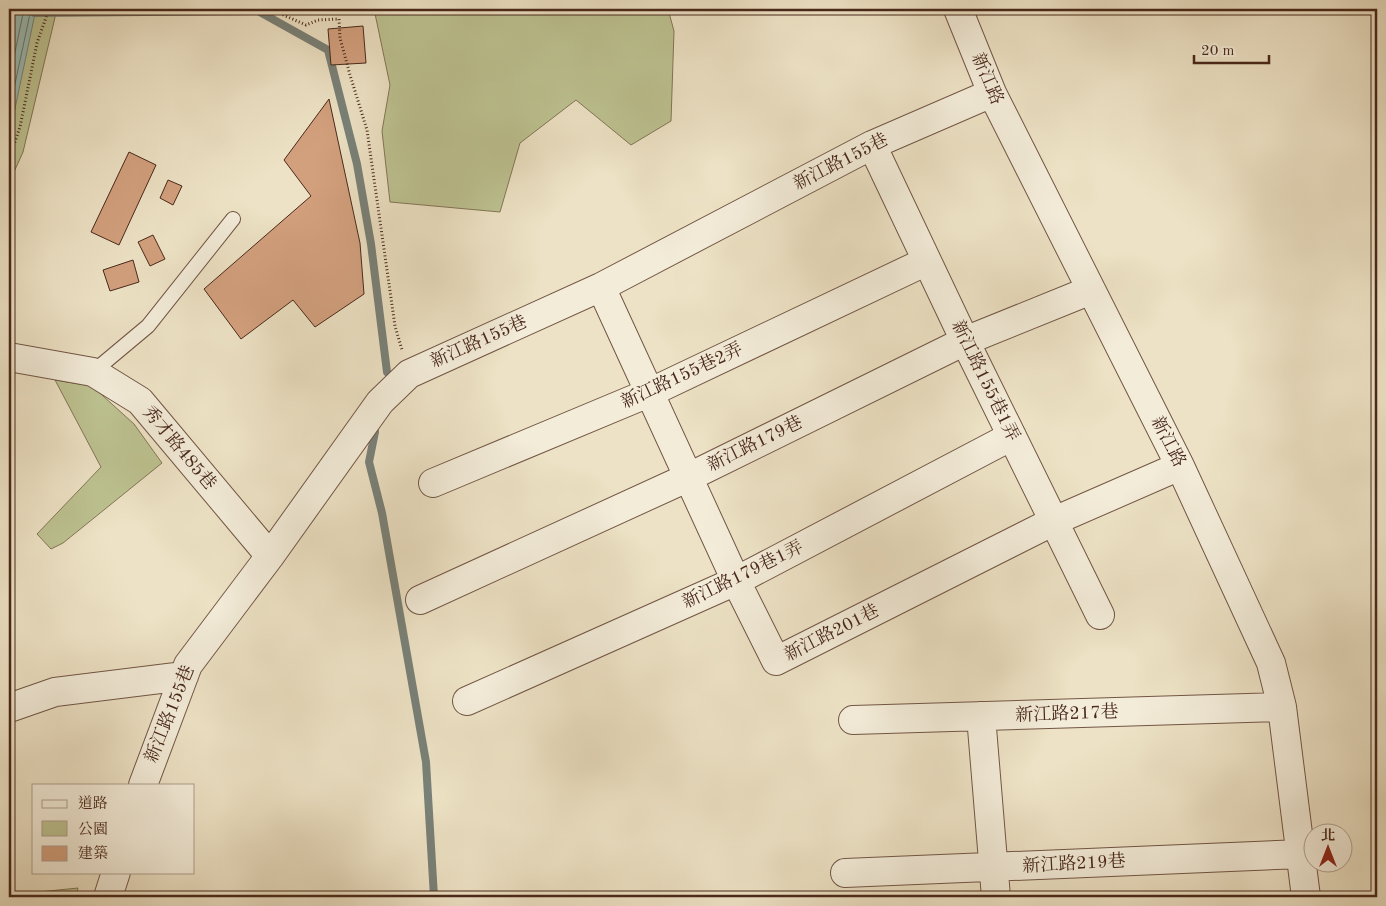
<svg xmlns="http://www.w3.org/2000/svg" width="1386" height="906" viewBox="0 0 1386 906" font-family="'Old Standard TT','Noto Serif TC',serif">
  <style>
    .green { fill: #bdc291; stroke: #837556 }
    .water { fill: #99bdb6; stroke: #798178 }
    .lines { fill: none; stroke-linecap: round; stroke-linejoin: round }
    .shore { stroke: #717268; stroke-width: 1 }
    .stream { stroke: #798178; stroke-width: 8 }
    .building { fill: #d3a07e; stroke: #49281a }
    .lane-casing { stroke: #725645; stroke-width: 16 }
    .street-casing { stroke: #725645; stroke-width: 30 }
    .path { stroke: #49281a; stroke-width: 3; stroke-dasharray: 1 2.5; stroke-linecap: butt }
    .lane { stroke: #f3ecd9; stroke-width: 14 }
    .street { stroke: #f3ecd9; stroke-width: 28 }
    .labels { text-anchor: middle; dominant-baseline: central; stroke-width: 4; stroke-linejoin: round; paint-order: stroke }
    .street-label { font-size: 18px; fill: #49281a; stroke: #f3ecd9 }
  </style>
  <rect width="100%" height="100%" fill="#ede2c5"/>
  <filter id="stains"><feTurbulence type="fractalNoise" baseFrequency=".004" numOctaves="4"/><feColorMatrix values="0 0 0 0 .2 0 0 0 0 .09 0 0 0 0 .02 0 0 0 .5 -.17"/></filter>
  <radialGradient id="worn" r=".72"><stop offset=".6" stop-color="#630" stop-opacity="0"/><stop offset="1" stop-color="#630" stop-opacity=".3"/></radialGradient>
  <path class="green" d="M9,9H57L23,152L9,183Z
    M374,9H668L674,31L671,121L631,145L576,100L520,143L500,212L390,202L382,131L390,85Z
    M55,380L92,386L134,424L162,463L63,543L51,549L37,534L101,467Z
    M78,888L76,897H9V895Z"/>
  <path class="water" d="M9,9H36L9,137Z"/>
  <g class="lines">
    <path class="shore" d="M9,81L24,9
      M9,112L31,9"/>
    <path class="stream" d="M29,9L34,13L258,11L328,50L357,164L371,244L387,372
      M375,432L369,462L382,513L426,762L434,897"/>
  </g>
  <path class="building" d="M363,26L366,63L331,65L328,29Z
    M329,99L360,243L364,294L315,327L293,300L241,339L204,289L311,196L284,160Z
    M129,152L156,165L119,245L91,232Z
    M168,180L182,186L173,205L160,198Z
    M153,235L165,259L150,266L138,242Z
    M133,260L139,282L110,291L103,270Z"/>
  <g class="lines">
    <g class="lane-casing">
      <path id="lane" d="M93,372L148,326L233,219"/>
    </g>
    <g class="street-casing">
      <path id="street" d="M958,9L992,93L1180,466L1271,663L1282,707L1306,897
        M872,145L965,341L1100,615
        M601,287L736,581L776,661L1054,521L1180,466
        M9,357L93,372L140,401L270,556
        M433,483L651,392L927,261
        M420,600L689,477L965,341L1091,290
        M467,701L736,581L1012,436
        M9,708L55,692L184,676
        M981,716L996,897
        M853,720L1282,707
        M143,785L188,665L270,556L380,402L409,374L601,287L872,145L992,93
        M845,873L1302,854
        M108,897L116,872"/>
    </g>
    <path class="path" d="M270,9L306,25L318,20L339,19L340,38L350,75L367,130L395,326L402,350
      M9,159L20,127L37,43L49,9"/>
    <use href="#lane" class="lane"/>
    <use href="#street" class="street"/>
  </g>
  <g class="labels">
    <g class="street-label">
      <text transform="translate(987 79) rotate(67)">新江路</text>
      <text transform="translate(841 162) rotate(-27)">新江路155巷</text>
      <text transform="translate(479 342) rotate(-24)">新江路155巷</text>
      <text transform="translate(682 376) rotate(-25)">新江路155巷2弄</text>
      <text transform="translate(985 381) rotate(64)">新江路155巷1弄</text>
      <text transform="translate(1168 442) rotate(63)">新江路</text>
      <text transform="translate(755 444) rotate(-26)">新江路179巷</text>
      <text transform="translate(179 448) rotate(50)">秀才路485巷</text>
      <text transform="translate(743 575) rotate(-26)">新江路179巷1弄</text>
      <text transform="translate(832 633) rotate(-27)">新江路201巷</text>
      <text transform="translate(170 714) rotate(-68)">新江路155巷</text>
      <text transform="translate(1067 714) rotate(-2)">新江路217巷</text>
      <text transform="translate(1074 864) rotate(-3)">新江路219巷</text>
    </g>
  </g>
  <rect width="1386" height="906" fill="none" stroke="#ede2c5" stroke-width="30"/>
  <rect x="10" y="10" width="1366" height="886" fill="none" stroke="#49281a" stroke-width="2.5"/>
  <rect x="15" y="15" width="1356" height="876" fill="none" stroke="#49281a"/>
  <rect x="32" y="784" width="162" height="90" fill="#f3ecd9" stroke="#af9e8d"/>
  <rect x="42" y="800" width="25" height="8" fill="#f3ecd9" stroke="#af9e8d"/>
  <text x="78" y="808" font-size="15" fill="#49281a">道路</text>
  <rect x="42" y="821" width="25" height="15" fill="#bdc291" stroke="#af9e8d"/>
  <text x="78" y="834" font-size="15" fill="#49281a">公園</text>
  <rect x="42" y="846" width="25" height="15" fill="#d3a07e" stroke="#af9e8d"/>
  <text x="78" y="858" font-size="15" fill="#49281a">建築</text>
  <g transform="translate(1328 848)"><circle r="24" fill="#f3ecd9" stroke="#af9e8d"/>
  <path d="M0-4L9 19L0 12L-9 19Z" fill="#8f2418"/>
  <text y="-8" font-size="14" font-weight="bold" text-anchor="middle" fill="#49281a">北</text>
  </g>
  <path d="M1194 55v8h75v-8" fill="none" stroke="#49281a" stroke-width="2.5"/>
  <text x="1201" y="55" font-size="15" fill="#49281a" stroke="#f3ecd9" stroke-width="4" paint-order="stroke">20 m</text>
  <rect width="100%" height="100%" filter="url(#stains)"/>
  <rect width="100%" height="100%" fill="url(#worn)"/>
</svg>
